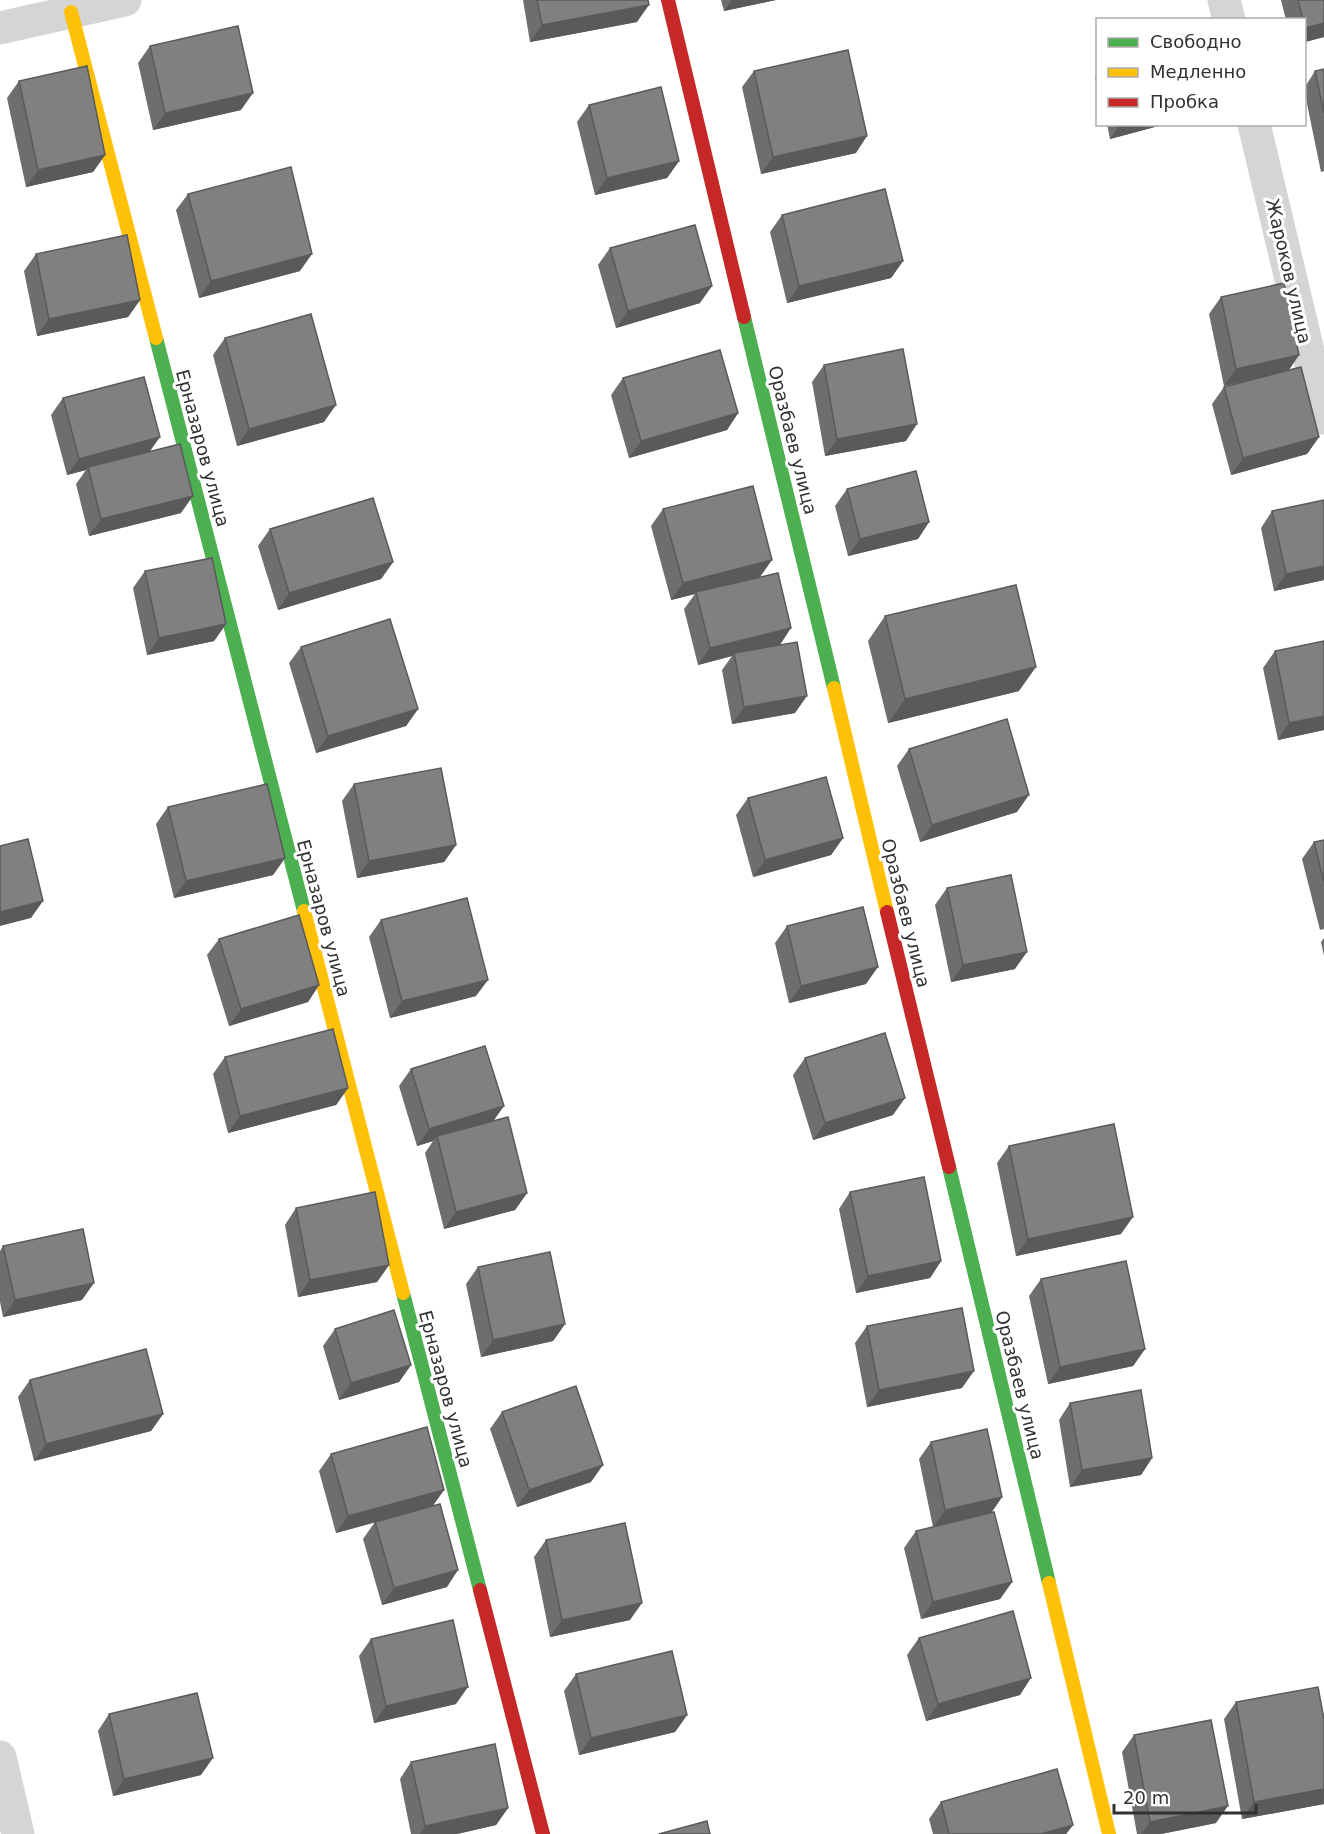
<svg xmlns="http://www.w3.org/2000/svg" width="1324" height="1834" viewBox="0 0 1324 1834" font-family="'DejaVu Sans',sans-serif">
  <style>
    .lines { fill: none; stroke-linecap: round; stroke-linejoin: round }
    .street { stroke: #d5d5d5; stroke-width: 33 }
    .fast { stroke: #4caf50; stroke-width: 14 }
    .slow { stroke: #ffc107; stroke-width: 14 }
    .jam { stroke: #c62828; stroke-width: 14 }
    .wall { fill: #6e6e6e }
    .shaded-wall { fill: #5a5a5a }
    .building { fill: #808080; stroke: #5a5a5a; stroke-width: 1.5 }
    .labels { text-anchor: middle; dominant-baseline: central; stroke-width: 6; stroke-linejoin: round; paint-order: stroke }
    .street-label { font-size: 18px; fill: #313131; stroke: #fff }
  </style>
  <rect width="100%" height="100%" fill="#fff"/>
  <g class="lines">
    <path class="street" d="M1224,0L1229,20
      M0,28L125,0
      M1254,124L1324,418
      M0,1757L18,1834"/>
    <path class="fast" d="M744,317L834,688
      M156,338L304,911
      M949,1167L1049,1583
      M403,1293L480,1590"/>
    <path class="slow" d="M71,12L156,338
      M834,688L887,912
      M304,911L403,1293
      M1049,1583L1109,1834"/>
    <path class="jam" d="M668,0L744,317
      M887,912L949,1167
      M480,1590L543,1834"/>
  </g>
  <path class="wall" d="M523,0H648L637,22L530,42Z
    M721,0H776L724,11Z
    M1281,0H1324V37L1305,42V20H1286Z
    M150,46L241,110L153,130L138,63Z
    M1324,69V171L1321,172L1305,94V87L1315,71Z
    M754,71L856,153L761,174L742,87Z
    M1098,73V88L1095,77Z
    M19,81L105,155L93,172L26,187L7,98Z
    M589,105L679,161L667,178L595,195L577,122Z
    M1107,124H1166L1110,139Z
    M188,194L300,271L199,298L176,210Z
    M782,215L903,261L891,278L787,303L770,232Z
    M610,248L700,303L616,328L598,265Z
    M36,254L140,300L128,317L37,336L24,271Z
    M1221,297L1299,355L1289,370L1319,437L1307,454L1231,475L1212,404L1224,387L1245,381L1224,386L1209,314Z
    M225,338L324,422L237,446L213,355Z
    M824,365L906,441L825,456L812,382Z
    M623,378L738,413L727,430L629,458L611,395Z
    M63,398L149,452L181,513L89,536L76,484L86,470L67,475L51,415Z
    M847,489L929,522L918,539L848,556L835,506Z
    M1324,500V580L1274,591L1261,528L1272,511Z
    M663,509L760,577L780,645L770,647L795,713L732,724L722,670L732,656L698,665L684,609L695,594L671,600L651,526Z
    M270,529L393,562L381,579L278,610L258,546Z
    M145,571L226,624L214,641L147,655L133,588Z
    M885,616L1019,691L888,723L868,641Z
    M301,647L418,709L406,726L316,753L289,663Z
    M1275,651L1324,730L1278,740L1263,668Z
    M909,749L1017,812L920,842L897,766Z
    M354,784L456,845L444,862L357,878L342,801Z
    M748,798L843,838L831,855L753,877L736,815Z
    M168,807L285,858L273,875L174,898L156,824Z
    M1324,840V929L1320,930L1302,859L1314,842Z
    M947,888L1015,969L951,982L935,905Z
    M381,920L476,996L390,1018L369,937Z
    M787,926L866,984L789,1003L775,943Z
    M1324,938V956L1321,942Z
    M219,939L319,985L308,1002L229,1026L207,955Z
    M225,1057L348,1088L336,1105L228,1133L213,1074Z
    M805,1058L893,1115L813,1140L793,1075Z
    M411,1069L493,1121L527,1193L515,1210L444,1229L425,1153L433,1141L417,1146L399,1086Z
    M1009,1146L1121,1234L1016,1256L997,1163Z
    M850,1192L941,1261L930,1278L856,1293L839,1209Z
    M296,1208L389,1265L377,1282L298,1297L285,1225Z
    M3,1246L82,1300L3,1317L0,1302V1251Z
    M478,1267L565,1324L553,1341L481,1357L466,1284Z
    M1041,1279L1145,1349L1133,1366L1048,1384L1029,1296Z
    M867,1326L962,1388L867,1407L855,1343Z
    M335,1329L411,1365L399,1382L339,1400L323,1346Z
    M30,1380L163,1414L151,1431L34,1461L18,1397Z
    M1070,1403L1152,1458L1141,1475L1070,1487L1059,1420Z
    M502,1412L591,1482L517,1507L490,1429Z
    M931,1442L1002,1497L992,1512L1012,1582L1000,1599L921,1619L904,1548L916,1531L933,1527L919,1459Z
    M331,1454L444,1490L433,1505L447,1587L382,1605L363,1539L375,1522L336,1533L319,1471Z
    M546,1540L630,1620L550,1637L534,1557Z
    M919,1638L1020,1695L926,1721L907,1655Z
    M371,1639L456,1704L374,1723L359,1656Z
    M576,1674L687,1715L675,1732L579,1755L564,1691Z
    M1236,1702L1324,1719V1804L1242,1819L1224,1719Z
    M109,1714L201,1775L113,1796L98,1731Z
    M1134,1735L1216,1823L1161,1834H1137L1122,1752Z
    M411,1762L508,1808L496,1825L457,1834H411L400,1779Z
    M941,1802L1073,1825L1066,1834H933L929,1819Z"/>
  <path class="shaded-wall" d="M732,0H776L724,11Z
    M649,5L637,22L530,42L542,25Z
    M1324,23V37L1305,42V28Z
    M253,93L241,110L153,130L165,113Z
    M1120,124H1166L1110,139Z
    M867,136L856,153L761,174L773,157Z
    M105,155L93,172L26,187L38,170Z
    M679,161L667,178L595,195L607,178Z
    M312,254L300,271L199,298L211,281Z
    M903,261L891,278L787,303L799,286Z
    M712,286L700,303L616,328L628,311Z
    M140,300L128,317L37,336L49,319Z
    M1299,355L1287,372L1224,386L1236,369Z
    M336,405L324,422L237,446L249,429Z
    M738,413L727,430L629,458L641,441Z
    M917,424L906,441L825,456L837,439Z
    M160,437L148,454L88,467L86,470L67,475L79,459Z
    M1319,437L1307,454L1231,475L1243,458Z
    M193,496L181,513L89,536L101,519Z
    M929,522L918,539L848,556L860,539Z
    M772,560L760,577L696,592L695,594L671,600L683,583Z
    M393,562L381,579L278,610L289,593Z
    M1324,566V580L1274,591L1286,574Z
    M226,624L214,641L147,655L159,638Z
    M791,628L780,645L735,656L734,653L732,656L698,665L710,648Z
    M1036,667L1019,691L888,723L905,699Z
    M807,696L795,713L732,724L744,707Z
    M418,709L406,726L316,753L328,736Z
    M1324,716V730L1278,740L1289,723Z
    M1029,795L1017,812L920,842L932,825Z
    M843,838L831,855L753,877L765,860Z
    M456,845L444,862L357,878L369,861Z
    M285,858L273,875L174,898L186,881Z
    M43,901L31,918L0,926V912Z
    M1027,952L1015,969L951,982L963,965Z
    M878,967L866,984L789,1003L801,986Z
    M488,980L476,996L390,1018L402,1001Z
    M319,985L308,1002L229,1026L241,1009Z
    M348,1088L336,1105L228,1133L240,1116Z
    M905,1098L893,1115L813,1140L825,1123Z
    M504,1106L492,1123L437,1136L433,1141L417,1146L429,1129Z
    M527,1193L515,1210L444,1229L456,1212Z
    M1133,1217L1121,1234L1016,1256L1028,1239Z
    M941,1261L930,1278L856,1293L868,1276Z
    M389,1265L377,1282L298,1297L310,1280Z
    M94,1283L82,1300L3,1317L15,1300Z
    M565,1324L553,1341L481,1357L493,1340Z
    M1145,1349L1133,1366L1048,1384L1060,1367Z
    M411,1365L399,1382L339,1400L351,1383Z
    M974,1371L962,1388L867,1407L879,1390Z
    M163,1414L151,1431L34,1461L46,1444Z
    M1152,1458L1141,1475L1070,1487L1082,1470Z
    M603,1465L591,1482L517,1507L529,1490Z
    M444,1490L432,1507L336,1533L348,1516Z
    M1002,1497L990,1514L933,1527L945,1510Z
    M458,1570L447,1587L382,1605L394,1588Z
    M1012,1582L1000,1599L921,1619L933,1602Z
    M642,1603L630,1620L550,1637L562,1620Z
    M1031,1678L1020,1695L926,1721L938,1704Z
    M468,1687L456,1704L374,1723L386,1706Z
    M687,1715L675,1732L579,1755L591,1738Z
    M213,1758L201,1775L113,1796L124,1779Z
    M1324,1789V1804L1242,1819L1254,1802Z
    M1228,1806L1216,1823L1161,1834H1141L1150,1822Z
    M508,1808L496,1825L457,1834H420L425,1826Z
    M1073,1825L1066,1834H1041Z"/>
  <path class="building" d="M537,0H648L649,5L542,25Z
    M1298,0H1324V23L1305,28V20H1303Z
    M238,26L253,93L165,113L150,46Z
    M848,50L867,136L773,157L754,71Z
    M87,66L105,155L38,170L19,81Z
    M1324,69V113L1315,71Z
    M661,87L679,161L607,178L589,105Z
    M291,167L312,254L211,281L188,194Z
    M885,189L903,261L799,286L782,215Z
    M695,225L712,286L628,311L610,248Z
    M127,235L140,300L49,319L36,254Z
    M1284,283L1299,355L1236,369L1221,297Z
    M311,314L336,405L249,429L225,338Z
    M903,349L917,424L837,439L824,365Z
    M720,350L738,413L641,441L623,378Z
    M1301,367L1319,437L1243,458L1224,387Z
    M144,377L160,437L79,459L63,398Z
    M180,444L193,496L101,519L88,467Z
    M916,471L929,522L860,539L847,489Z
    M753,486L772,560L683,583L663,509Z
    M373,498L393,562L289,593L270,529Z
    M1324,500V566L1286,574L1272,511Z
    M212,558L226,624L159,638L145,571Z
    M778,573L791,628L710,648L696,592Z
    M1016,585L1036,667L905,699L885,616Z
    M390,619L418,709L328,736L301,647Z
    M1324,641V716L1289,723L1275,651Z
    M797,642L807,696L744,707L734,653Z
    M1007,719L1029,795L932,825L909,749Z
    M441,768L456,845L369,861L354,784Z
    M826,777L843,838L765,860L748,798Z
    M267,784L285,858L186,881L168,807Z
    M28,839L43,901L0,912V846Z
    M1324,840V882L1314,842Z
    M1011,875L1027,952L963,965L947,888Z
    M467,898L488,980L402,1001L381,920Z
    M863,907L878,967L801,986L787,926Z
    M299,915L319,985L241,1009L219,939Z
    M333,1029L348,1088L240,1116L225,1057Z
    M885,1033L905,1098L825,1123L805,1058Z
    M485,1046L504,1106L429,1129L411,1069Z
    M508,1117L527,1193L456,1212L437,1136Z
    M1114,1124L1133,1217L1028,1239L1009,1146Z
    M924,1177L941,1261L868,1276L850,1192Z
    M375,1192L389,1265L310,1280L296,1208Z
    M83,1229L94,1283L15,1300L3,1246Z
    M550,1252L565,1324L493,1340L478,1267Z
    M1126,1261L1145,1349L1060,1367L1041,1279Z
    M962,1308L974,1371L879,1390L867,1326Z
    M394,1310L411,1365L351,1383L335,1329Z
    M146,1349L163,1414L46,1444L30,1380Z
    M576,1386L603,1465L529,1490L502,1412Z
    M1141,1390L1152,1458L1082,1470L1070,1403Z
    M427,1427L444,1490L348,1516L331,1454Z
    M987,1429L1002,1497L945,1510L931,1442Z
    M440,1504L458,1570L394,1588L375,1522Z
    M994,1512L1012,1582L933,1602L916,1531Z
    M625,1523L642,1603L562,1620L546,1540Z
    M1013,1611L1031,1678L938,1704L919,1638Z
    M453,1620L468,1687L386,1706L371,1639Z
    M672,1651L687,1715L591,1738L576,1674Z
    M1318,1687L1324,1719V1789L1254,1802L1236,1702Z
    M197,1693L213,1758L124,1779L109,1714Z
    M1211,1720L1228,1806L1150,1822L1134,1735Z
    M495,1744L508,1808L425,1826L411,1762Z
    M1057,1769L1073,1825L1041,1834H949L941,1802Z
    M707,1821L710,1834H659Z"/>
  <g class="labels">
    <g class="street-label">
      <text transform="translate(1289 271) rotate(77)">Жароков улица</text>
      <text transform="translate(793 440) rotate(76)">Оразбаев улица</text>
      <text transform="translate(203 448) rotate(75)">Ерназаров улица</text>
      <text transform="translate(906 913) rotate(76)">Оразбаев улица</text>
      <text transform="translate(324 918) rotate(75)">Ерназаров улица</text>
      <text transform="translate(1020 1385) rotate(76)">Оразбаев улица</text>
      <text transform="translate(446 1389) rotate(75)">Ерназаров улица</text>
    </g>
  </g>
  <rect x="1096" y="18" width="210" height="108" fill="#ffffff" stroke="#adadad" stroke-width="1.5"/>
  <rect x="1108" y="38" width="30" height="9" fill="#4caf50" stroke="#adadad" stroke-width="1.5"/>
  <text x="1150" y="48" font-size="18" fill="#313131">Свободно</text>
  <rect x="1108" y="68" width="30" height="9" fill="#ffc107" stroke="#adadad" stroke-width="1.5"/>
  <text x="1150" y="78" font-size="18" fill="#313131">Медленно</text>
  <rect x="1108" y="98" width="30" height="9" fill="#c62828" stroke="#adadad" stroke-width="1.5"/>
  <text x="1150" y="108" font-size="18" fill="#313131">Пробка</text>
  <path d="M1114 1804v9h142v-9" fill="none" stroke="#313131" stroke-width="3"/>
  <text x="1123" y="1804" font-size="18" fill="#313131" stroke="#ffffff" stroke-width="4.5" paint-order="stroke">20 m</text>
</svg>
